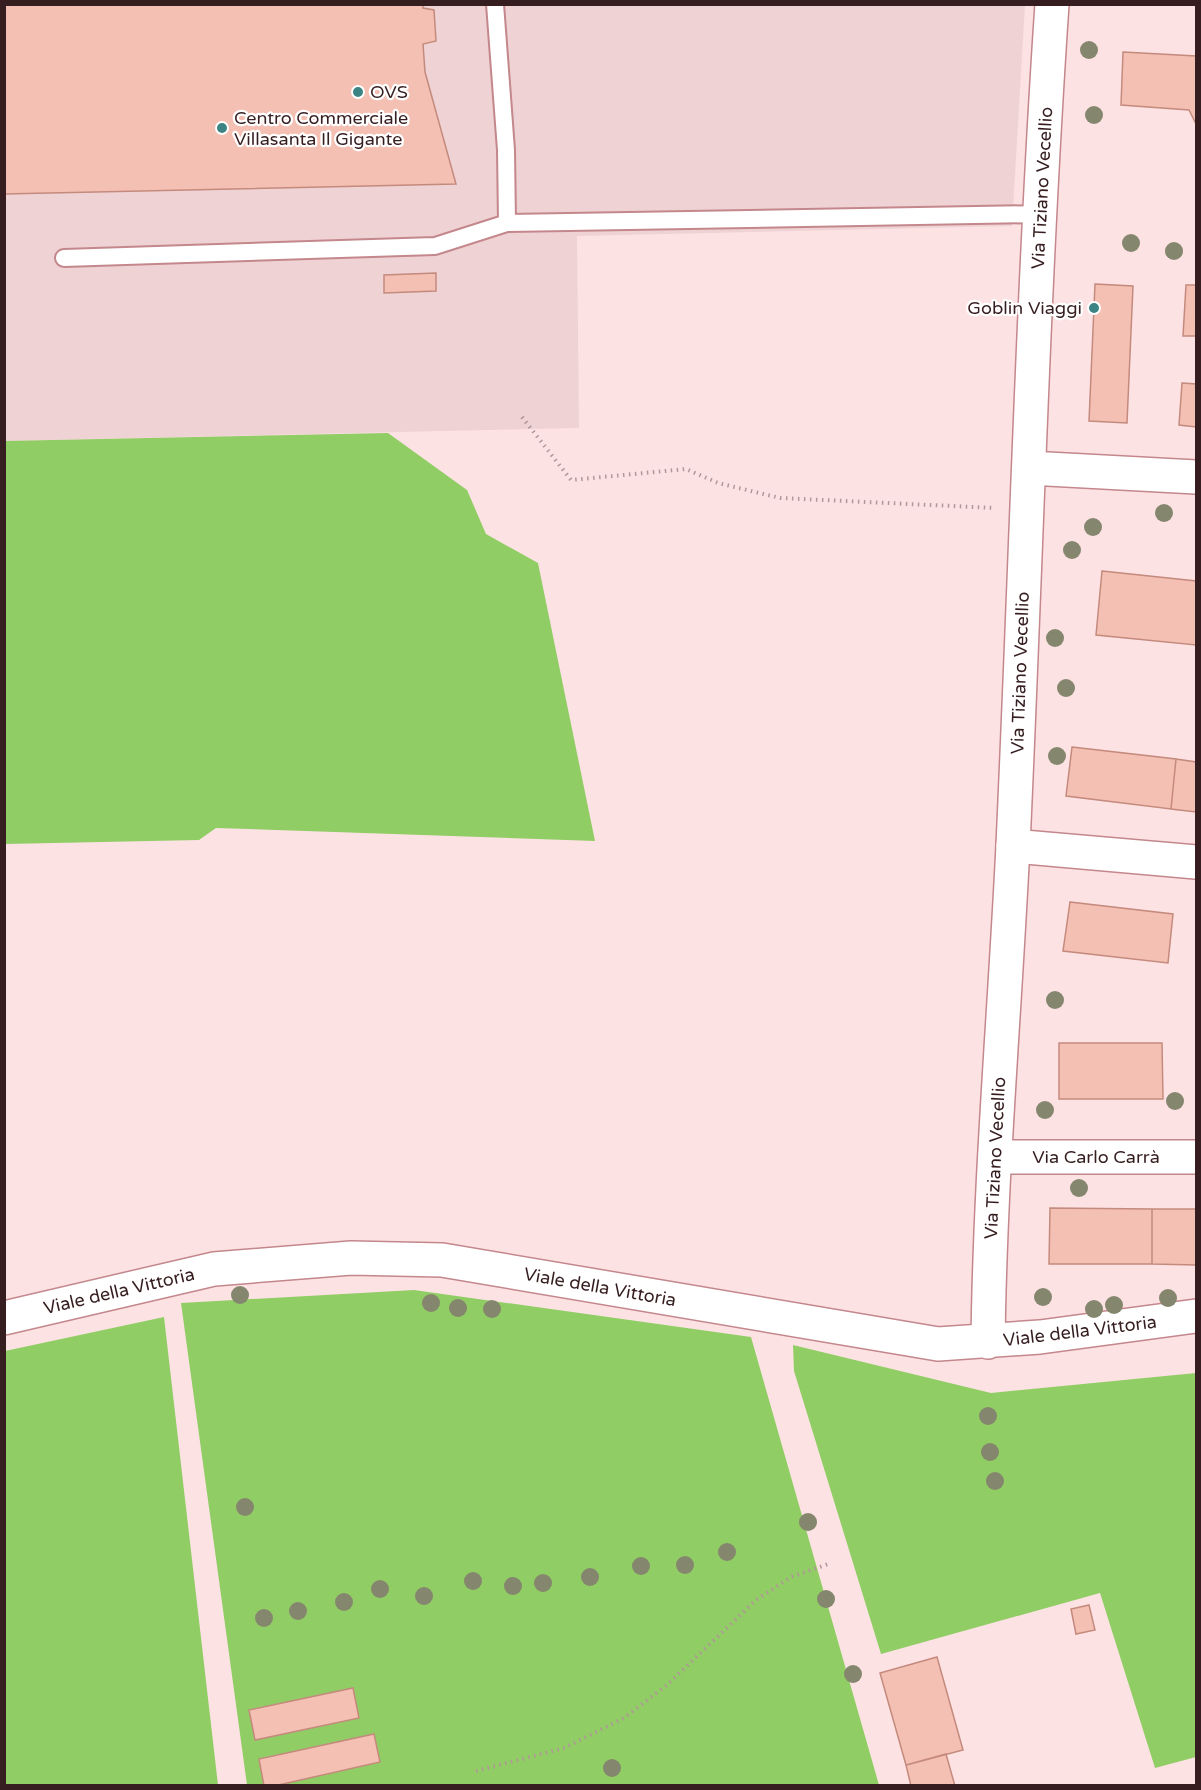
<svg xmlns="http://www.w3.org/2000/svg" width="1201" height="1790" viewBox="0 0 1201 1790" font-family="'Varela Round',sans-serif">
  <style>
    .built { fill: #efd2d3 }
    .green { fill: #91cd65 }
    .building { fill: #f4c0b3; stroke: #c48a7d; stroke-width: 1.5 }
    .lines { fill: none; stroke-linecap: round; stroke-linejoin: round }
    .lane-casing { stroke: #c3878c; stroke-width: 20 }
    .street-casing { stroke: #c3878c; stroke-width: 36 }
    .secondary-casing { stroke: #c3878c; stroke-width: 36 }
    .path { stroke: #b19799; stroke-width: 4; stroke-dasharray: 1.5 4.5; stroke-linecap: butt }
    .lane { stroke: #fff; stroke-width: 16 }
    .street { stroke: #fff; stroke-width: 33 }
    .secondary { stroke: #fff; stroke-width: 33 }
    .tree { fill: #85866e }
    .poi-dot { fill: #3c8483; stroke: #fff; stroke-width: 2 }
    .labels { text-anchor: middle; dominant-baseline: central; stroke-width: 4.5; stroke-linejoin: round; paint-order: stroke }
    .poi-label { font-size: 18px; fill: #361e20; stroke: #fff; text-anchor: start }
    .street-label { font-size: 18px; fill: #361e20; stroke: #fff }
  </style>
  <rect width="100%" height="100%" fill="#fde2e4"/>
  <path class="built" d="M4,5H1025L1012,226L577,236L579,428L5,441Z"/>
  <path class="green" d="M388,433L467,490L486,534L538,563L595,841L216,828L199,840L5,844V441Z
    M414,1290L751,1337L879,1785H247L181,1303Z
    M164,1317L218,1785H5V1351Z
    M793,1345L991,1393L1196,1373V1757L1155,1768L1100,1593L881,1654L794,1371Z"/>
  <path class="building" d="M4,4H423V8L434,10L436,41L423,44L425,72L456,184L4,194Z
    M1123,52L1196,56V124L1189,110L1121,105Z
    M436,273V291L384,293V275Z
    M1095,284L1133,286L1127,423L1089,421Z
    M1186,285H1196V336H1183Z
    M1182,383L1196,384V427L1179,425Z
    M1102,571L1196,581V645L1096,635Z
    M1072,747L1176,759L1171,809L1066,796Z
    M1176,759L1196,762V812L1171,809Z
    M1070,902L1173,914L1168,963L1063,951Z
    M1059,1043H1162L1163,1099H1059Z
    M1050,1208L1152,1209V1264H1049Z
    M1152,1209H1196V1265L1152,1264Z
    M1089,1605L1095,1630L1076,1634L1071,1609Z
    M937,1657L963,1750L906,1765L880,1673Z
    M353,1688L359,1718L255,1740L249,1710Z
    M374,1734L380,1762L274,1786H264L259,1759Z
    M946,1754L955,1786H911L906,1765Z"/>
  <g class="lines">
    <g class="lane-casing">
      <path id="lane" d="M495,4L506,150L507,223
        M64,258L435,246L507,223L1040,214"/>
    </g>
    <g class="street-casing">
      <path id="street" d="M1029,468L1196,477
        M1013,846L1196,862
        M995,1157H1196"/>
    </g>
    <g class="secondary-casing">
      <path id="secondary" d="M4,1318L214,1269L351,1258L442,1260L938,1344L1040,1337L1196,1316
        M988,1342C990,1176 1005,1010 1013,845C1026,565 1033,284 1052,4"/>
    </g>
    <path class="path" d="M522,417L571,480L686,469L718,483L780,498L995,508
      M476,1771L564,1748L624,1718L668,1684L756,1600L791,1577L831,1563"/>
    <use href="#lane" class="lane"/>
    <use href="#street" class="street"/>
    <use href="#secondary" class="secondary"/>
  </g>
  <g class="tree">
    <circle cx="1089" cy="50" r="9"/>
    <circle cx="1094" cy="115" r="9"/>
    <circle cx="1131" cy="243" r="9"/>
    <circle cx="1174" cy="251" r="9"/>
    <circle cx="1164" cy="513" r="9"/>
    <circle cx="1093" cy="527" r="9"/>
    <circle cx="1072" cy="550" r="9"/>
    <circle cx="1055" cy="638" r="9"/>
    <circle cx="1066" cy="688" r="9"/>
    <circle cx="1057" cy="756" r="9"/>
    <circle cx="1055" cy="1000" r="9"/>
    <circle cx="1175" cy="1101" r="9"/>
    <circle cx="1045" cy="1110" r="9"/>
    <circle cx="1079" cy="1188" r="9"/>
    <circle cx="240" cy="1295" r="9"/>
    <circle cx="1043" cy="1297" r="9"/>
    <circle cx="1168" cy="1298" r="9"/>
    <circle cx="431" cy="1303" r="9"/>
    <circle cx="1114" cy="1305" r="9"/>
    <circle cx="458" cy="1308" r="9"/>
    <circle cx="492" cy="1309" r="9"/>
    <circle cx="1094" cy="1309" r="9"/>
    <circle cx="988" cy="1416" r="9"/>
    <circle cx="990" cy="1452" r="9"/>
    <circle cx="995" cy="1481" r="9"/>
    <circle cx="245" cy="1507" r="9"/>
    <circle cx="808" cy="1522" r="9"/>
    <circle cx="727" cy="1552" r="9"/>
    <circle cx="685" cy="1565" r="9"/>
    <circle cx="641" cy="1566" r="9"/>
    <circle cx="590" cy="1577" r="9"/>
    <circle cx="473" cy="1581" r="9"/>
    <circle cx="543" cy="1583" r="9"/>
    <circle cx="513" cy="1586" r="9"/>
    <circle cx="380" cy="1589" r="9"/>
    <circle cx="424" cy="1596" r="9"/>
    <circle cx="826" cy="1599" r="9"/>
    <circle cx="344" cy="1602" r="9"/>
    <circle cx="298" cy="1611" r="9"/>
    <circle cx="264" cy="1618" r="9"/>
    <circle cx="853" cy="1674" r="9"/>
    <circle cx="612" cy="1768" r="9"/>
  </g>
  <g class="poi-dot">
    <circle cx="358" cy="92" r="6"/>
    <circle cx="222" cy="128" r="6"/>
    <circle cx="1094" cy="308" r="6"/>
  </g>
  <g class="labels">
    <g class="poi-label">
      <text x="370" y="92">OVS</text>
      <text x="234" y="118">Centro Commerciale<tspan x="234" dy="21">Villasanta Il Gigante</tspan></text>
      <text x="1082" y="308" text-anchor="end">Goblin Viaggi</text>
    </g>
    <g class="street-label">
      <text transform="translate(1042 188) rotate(-87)">Via Tiziano Vecellio</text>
      <text transform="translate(1020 673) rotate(-88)">Via Tiziano Vecellio</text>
      <text x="1096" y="1157">Via Carlo Carrà</text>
      <text transform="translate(995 1158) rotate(-87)">Via Tiziano Vecellio</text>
      <text transform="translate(600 1287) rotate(10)">Viale della Vittoria</text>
      <text transform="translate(119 1291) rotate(-13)">Viale della Vittoria</text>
      <text transform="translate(1080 1331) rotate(-7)">Viale della Vittoria</text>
    </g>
  </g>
  <rect width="1201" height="1790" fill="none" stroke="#361e20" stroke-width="12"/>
</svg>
